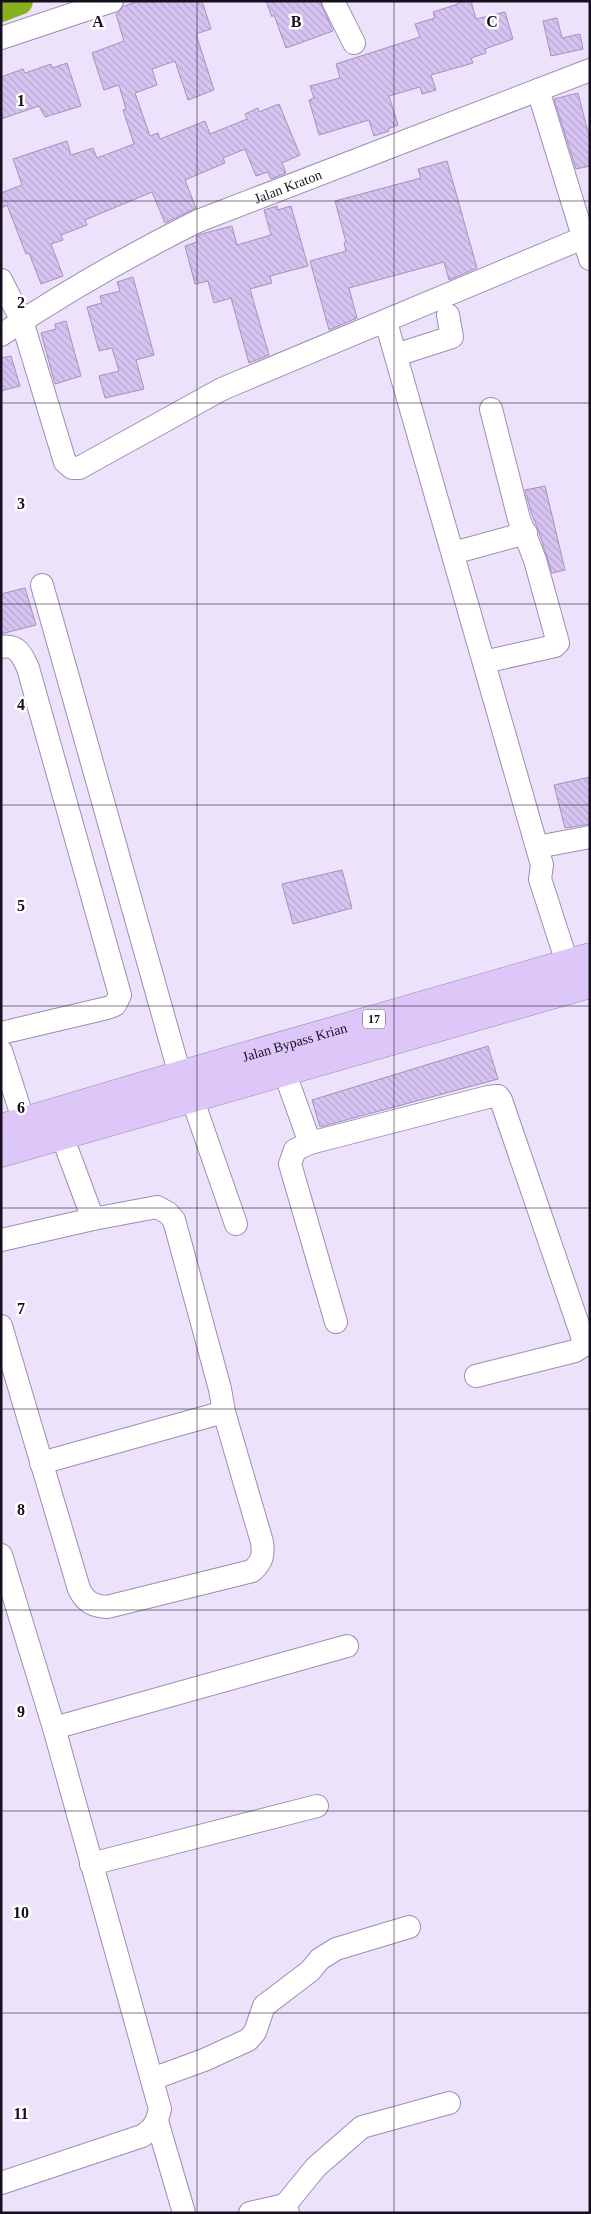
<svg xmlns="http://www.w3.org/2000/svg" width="591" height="2214" viewBox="0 0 591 2214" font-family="Georgia,serif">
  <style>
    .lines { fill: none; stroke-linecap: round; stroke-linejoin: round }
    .river { stroke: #89b11f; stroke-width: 28 }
    .building { fill: url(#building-back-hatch); stroke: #a392b9 }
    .minor-casing { stroke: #9e8db3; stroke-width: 24 }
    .highway-casing { stroke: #9787ac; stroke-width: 29 }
    .minor { stroke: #fff; stroke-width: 22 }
    .highway { stroke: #ddc7f9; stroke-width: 28 }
    .grid { fill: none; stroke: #16101e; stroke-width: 1; stroke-opacity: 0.55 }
    .labels { text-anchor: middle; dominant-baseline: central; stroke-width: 5; stroke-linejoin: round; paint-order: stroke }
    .shield { fill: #fff; stroke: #5c5862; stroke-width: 1 }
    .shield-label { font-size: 12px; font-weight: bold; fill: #16101e }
    .street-label { font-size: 14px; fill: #16101e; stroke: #fff }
    .grid-label { font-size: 16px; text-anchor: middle; font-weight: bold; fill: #16101e; stroke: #fff; stroke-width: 5; stroke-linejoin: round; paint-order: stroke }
  </style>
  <defs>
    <pattern id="building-back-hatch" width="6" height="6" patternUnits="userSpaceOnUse" patternTransform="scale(1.25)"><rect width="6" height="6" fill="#d7c3f2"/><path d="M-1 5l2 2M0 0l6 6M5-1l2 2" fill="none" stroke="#b8a6cf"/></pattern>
  </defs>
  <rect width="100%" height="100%" fill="#ede2fb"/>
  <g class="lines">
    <path class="river" d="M1,8L19,1"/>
  </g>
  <path class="building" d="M139,1H202L211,29L196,34L214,90L188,100L175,61L152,69L157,85L135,93L150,136L158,133L160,139L205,121L210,134L247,119L245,114L258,108L259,112L279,104L300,155L282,163L286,173L271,179L268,172L256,176L245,149L223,158L225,163L185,180L196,208L165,223L152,192L85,220L87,225L61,235L63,240L51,244L63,276L41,284L29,253L26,254L7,205L1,208V193L22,185L13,159L67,141L71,155L93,148L97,158L134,144L123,110L126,109L119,85L104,90L92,53L124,41L116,14L124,6Z
    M266,1H320L333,31L286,48L274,15L272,17Z
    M457,1H471L476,19L505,12L513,39L485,49L486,53L471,58L473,63L431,75L436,90L422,94L420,87L389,96L398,125L388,129L389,131L374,136L369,120L319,135L309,100L314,98L310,86L340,78L336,64L420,37L415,24L435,18L433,12L458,4Z
    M557,18L562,38L580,34L583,49L551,56L543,21Z
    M67,63L81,106L45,117L39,106L1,119V77L23,69L25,73L51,64L52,68Z
    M578,93L590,140V166L576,169L554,99Z
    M447,161L477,268L449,280L444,262L349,288L357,318L329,330L310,261L346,251L344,243L346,242L335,201L421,178L418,169Z
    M277,206L278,210L291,206L308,266L270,276L272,283L250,289L269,355L249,363L231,298L214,303L208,281L195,284L185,246L197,242L196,237L201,234L232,226L237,245L271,235L264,210Z
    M133,277L154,355L136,360L144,389L105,398L99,376L119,371L112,348L99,351L87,307L102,303L100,296L120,291L117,282Z
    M66,321L81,376L55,384L41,333L56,329L55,324Z
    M11,356L20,386L1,391V358Z
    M545,486L565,570L552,573L538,529L532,515L525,490Z
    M25,588L36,625L1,634V594Z
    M590,777V824L565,828L554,785Z
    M342,870L352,908L293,924L282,884Z
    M488,1046L498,1079L320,1127L312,1100Z"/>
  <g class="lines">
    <g class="minor-casing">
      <g id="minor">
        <path d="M333,1L354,43"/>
        <path d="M1,38L112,1"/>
        <path d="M538,90L590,259"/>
        <path d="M1,280L22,321L65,462L72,468H79L222,389L590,235"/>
        <path d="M386,322L542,865L540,879L572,978"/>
        <path id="s1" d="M1,335C63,293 130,255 198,221L590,70"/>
        <path d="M396,355L452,337L448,315"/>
        <path d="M453,553L526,533"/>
        <path d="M42,585L180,1075"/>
        <path d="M1,647C18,644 22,655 28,668L120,995L115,1005L107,1008L1,1033"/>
        <path d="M484,662L555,646L558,643L535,560L519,519L491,409"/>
        <path d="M537,847L590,837"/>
        <path d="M1,1051L24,1122"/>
        <path d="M284,1071L310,1143L488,1097L498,1096L501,1100L582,1336L583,1346L575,1351L476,1376"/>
        <path d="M192,1098L236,1224"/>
        <path d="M310,1143L295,1150L290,1164L336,1322"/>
        <path d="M1,1240L93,1219L62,1136"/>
        <path d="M1,1326L79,1589C85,1602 93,1606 107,1607L252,1571C262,1562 264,1555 262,1542L224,1412L220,1389L174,1220L168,1213L157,1207L93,1219"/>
        <path d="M41,1463L224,1412"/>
        <path d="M1,1555L54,1728L160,2109C157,2122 154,2129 142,2136L1,2183"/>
        <path d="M54,1728L347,1646"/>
        <path d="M91,1864L317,1806"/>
        <path d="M152,2079L204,2060L248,2040L255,2032L264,2006L310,1971L320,1959L336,1949L409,1927"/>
        <path d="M157,2121L184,2213"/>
        <path d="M285,2205L316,2167L362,2127L449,2103"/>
        <path d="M250,2213L285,2205L288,2213"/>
      </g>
    </g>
    <g class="highway-casing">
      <g id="highway">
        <path id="s2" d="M1,1128L180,1075L590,957"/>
        <path d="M1,1153L590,984"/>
      </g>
    </g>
    <use href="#minor" class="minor"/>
    <use href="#highway" class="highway"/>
  </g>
  <path class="grid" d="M197,1V2213M394,1V2213M1,201H590M1,403H590M1,604H590M1,805H590M1,1006H590M1,1208H590M1,1409H590M1,1610H590M1,1811H590M1,2013H590"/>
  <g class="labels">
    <rect class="shield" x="363" y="1009.5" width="22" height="19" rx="4"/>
    <g class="shield-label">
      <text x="374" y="1019">17</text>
    </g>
    <g class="street-label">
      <text stroke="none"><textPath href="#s1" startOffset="324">Jalan Kraton</textPath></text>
      <text stroke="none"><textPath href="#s2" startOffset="306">Jalan Bypass Krian</textPath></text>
    </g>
  </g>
  <g class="grid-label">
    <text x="98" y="27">A</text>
    <text x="296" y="27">B</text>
    <text x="492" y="27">C</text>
    <text x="21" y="106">1</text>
    <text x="21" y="308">2</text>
    <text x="21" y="509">3</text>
    <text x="21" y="710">4</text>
    <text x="21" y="911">5</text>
    <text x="21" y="1113">6</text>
    <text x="21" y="1314">7</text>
    <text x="21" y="1515">8</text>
    <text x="21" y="1717">9</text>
    <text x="21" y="1918">10</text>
    <text x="21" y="2119">11</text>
  </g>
  <rect width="591" height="2214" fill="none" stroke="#16101e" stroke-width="5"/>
</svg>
